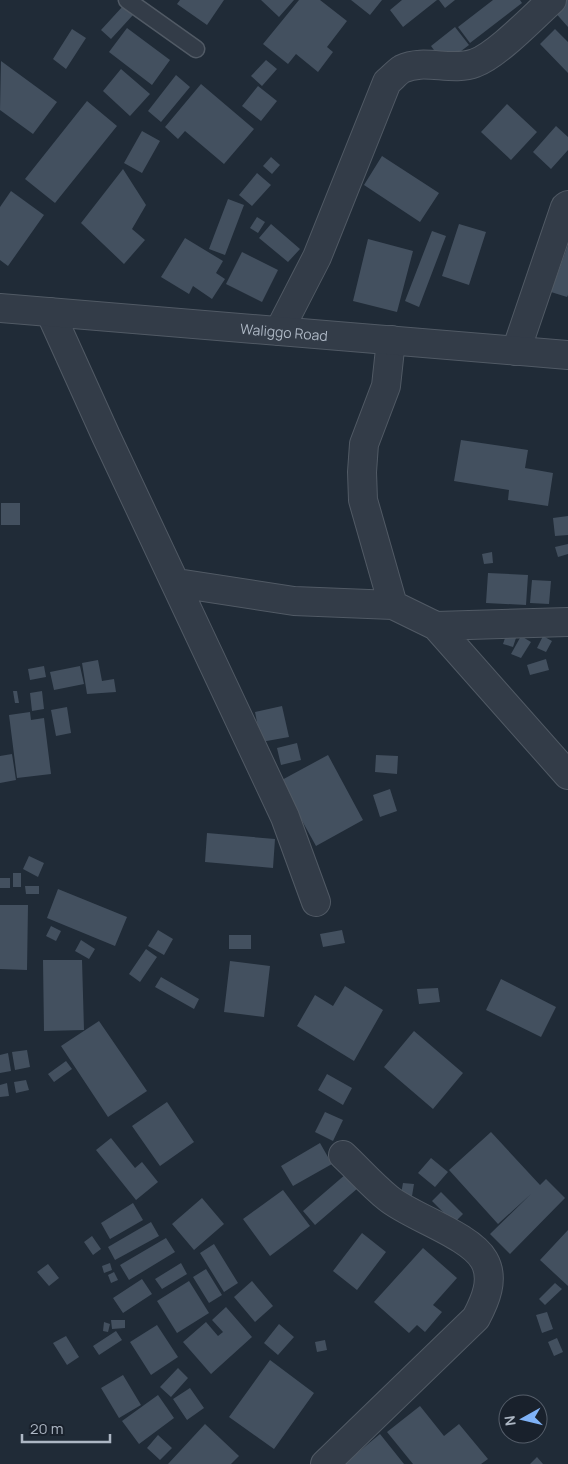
<svg xmlns="http://www.w3.org/2000/svg" width="568" height="1464" viewBox="0 0 568 1464" font-family="Manrope,sans-serif">
  <style>
    .building { fill: #43505f }
    .lines { fill: none; stroke-linecap: round; stroke-linejoin: round }
    .service-casing { stroke: #515a65; stroke-width: 19 }
    .minor-casing { stroke: #515a65; stroke-width: 30 }
    .tertiary-casing { stroke: #515a65; stroke-width: 30 }
    .service { stroke: #333c48; stroke-width: 16 }
    .minor { stroke: #333c48; stroke-width: 28 }
    .tertiary { stroke: #333c48; stroke-width: 28 }
    .labels { text-anchor: middle; dominant-baseline: central; stroke-width: 4.5; stroke-linejoin: round; paint-order: stroke }
    .street-label { font-size: 14px; fill: #adb7c4; stroke: #19212c }
  </style>
  <rect width="100%" height="100%" fill="#202b37"/>
  <path class="building" d="M180,0H224L207,25L177,4Z
    M261,0H294L279,17Z
    M299,0H320L347,21L327,47L333,52L318,72L296,54L288,64L263,44Z
    M351,0H382L370,15Z
    M402,0H437L403,27L390,10Z
    M439,0H455L445,8Z
    M493,0H520L522,3L470,43L458,27Z
    M564,0H568V27L553,10Z
    M123,6L133,15L111,39L101,30Z
    M455,27L469,45L444,64L431,46Z
    M127,28L170,60L152,85L109,52Z
    M72,29L86,38L66,69L53,59Z
    M555,29L568,42V73L540,44Z
    M266,60L277,69L262,86L251,76Z
    M1,61L57,102L33,134L0,110Z
    M121,69L150,94L130,116L103,91Z
    M176,75L190,87L161,122L148,111Z
    M201,84L254,129L224,164L185,131L178,139L165,127Z
    M258,86L277,101L261,121L242,106Z
    M87,101L117,126L55,203L25,179Z
    M507,104L537,132L511,160L481,132Z
    M556,126L568,137V150L551,169L533,152Z
    M142,131L160,141L142,173L124,163Z
    M382,156L439,193L420,222L364,185Z
    M271,157L280,165L272,174L263,166Z
    M123,169L146,205L132,229L145,240L124,264L81,223Z
    M257,173L271,185L252,206L239,195Z
    M11,191L44,215L8,266L0,260V207Z
    M228,199L244,205L225,255L209,249Z
    M257,217L265,222L258,233L250,228Z
    M271,224L300,249L288,262L259,238Z
    M459,224L486,232L469,285L442,276Z
    M432,231L446,236L419,307L405,301Z
    M185,238L223,261L216,273L225,279L212,299L193,286L189,294L161,277Z
    M368,239L413,251L397,312L353,301Z
    M568,245V295L567,297L551,292Z
    M242,252L278,270L262,302L226,284Z
    M461,440L528,450L525,468L553,473L548,506L508,500L509,490L454,481Z
    M1,503H20V525H1Z
    M568,516V535L555,536L553,518Z
    M568,544V554L558,557L555,547Z
    M492,552L493,563L484,564L482,554Z
    M488,573L528,575L526,605L486,603Z
    M532,580L551,581L549,604L530,603Z
    M509,626L519,629L513,647L503,644Z
    M521,636L531,642L521,658L511,654Z
    M543,636L552,641L546,652L537,648Z
    M546,659L549,670L530,675L527,665Z
    M98,660L102,681L114,679L116,692L87,694L82,663Z
    M44,666L46,677L30,680L28,669Z
    M80,666L84,684L54,690L50,672Z
    M13,691H17L19,703H15Z
    M42,691L44,709L32,711L30,693Z
    M282,706L289,737L261,742L255,712Z
    M67,707L71,733L56,736L51,710Z
    M30,712L31,720L44,718L51,774L17,778L9,715Z
    M297,743L301,760L281,765L277,748Z
    M12,754L16,780L0,783V756Z
    M328,755L363,820L316,846L280,781Z
    M376,755L398,756L397,774L375,772Z
    M390,789L397,811L380,817L373,795Z
    M207,833L275,839L273,868L205,862Z
    M29,856L44,863L38,877L23,869Z
    M13,873H21V887H13Z
    M0,878H10V888H0Z
    M25,886H39V894H26Z
    M58,889L127,917L115,946L47,918Z
    M0,905H28L27,970L0,969Z
    M51,926L61,931L56,941L46,936Z
    M158,930L173,939L164,955L148,946Z
    M342,930L345,943L323,947L320,934Z
    M229,935H251V949H229Z
    M81,940L95,949L89,959L75,951Z
    M146,949L157,957L140,982L129,974Z
    M43,960H82L84,1030L44,1031Z
    M230,961L270,966L264,1017L224,1012Z
    M161,977L199,999L194,1009L155,987Z
    M501,979L556,1007L541,1037L486,1010Z
    M345,986L383,1010L354,1061L297,1026L315,995L333,1006Z
    M438,988L440,1002L419,1004L417,989Z
    M99,1021L147,1091L108,1117L61,1046Z
    M414,1031L463,1073L433,1109L384,1067Z
    M27,1050L30,1067L15,1070L12,1052Z
    M8,1053L11,1071L0,1073V1055Z
    M66,1061L72,1069L54,1082L48,1074Z
    M327,1074L352,1088L343,1105L318,1090Z
    M26,1080L29,1090L16,1093L14,1082Z
    M7,1083L9,1096L0,1097V1085Z
    M167,1102L194,1142L160,1166L132,1126Z
    M325,1112L343,1120L333,1141L315,1132Z
    M491,1132L540,1185L546,1179L565,1198L510,1254L490,1234L531,1194L498,1224L449,1170Z
    M111,1138L135,1168L142,1162L158,1182L136,1200L96,1150Z
    M320,1143L332,1164L293,1186L281,1166Z
    M431,1158L448,1172L435,1187L418,1173Z
    M346,1174L358,1188L315,1225L303,1211Z
    M403,1183L414,1184L412,1196L401,1194Z
    M283,1190L310,1226L270,1256L243,1219Z
    M441,1192L463,1214L454,1223L432,1201Z
    M202,1198L224,1224L194,1250L172,1224Z
    M133,1203L143,1220L110,1239L101,1223Z
    M151,1222L159,1236L115,1260L108,1247Z
    M568,1230V1286L540,1260Z
    M362,1233L386,1252L357,1290L333,1271Z
    M92,1236L101,1249L93,1255L84,1242Z
    M166,1238L175,1252L129,1280L120,1265Z
    M214,1244L238,1283L224,1292L200,1253Z
    M423,1248L457,1278L433,1305L442,1312L425,1332L417,1325L409,1333L374,1302Z
    M110,1263L112,1270L104,1273L102,1266Z
    M181,1263L187,1274L162,1289L155,1279Z
    M48,1264L59,1278L49,1286L37,1272Z
    M206,1269L222,1295L209,1303L193,1277Z
    M114,1272L118,1280L111,1283L108,1275Z
    M142,1279L152,1294L123,1313L113,1298Z
    M189,1281L209,1313L177,1333L157,1301Z
    M252,1281L273,1306L255,1322L234,1297Z
    M555,1283L562,1289L545,1305L539,1299Z
    M226,1307L252,1337L211,1374L183,1342L206,1322L218,1336L223,1332L212,1320Z
    M547,1312L553,1329L542,1333L536,1315Z
    M111,1320H125V1328L112,1329Z
    M104,1322L110,1324L108,1332L103,1331Z
    M279,1324L294,1337L278,1355L264,1343Z
    M157,1325L178,1357L151,1375L130,1342Z
    M116,1331L122,1340L99,1355L93,1346Z
    M66,1336L79,1357L67,1365L53,1343Z
    M557,1338L563,1352L554,1356L548,1342Z
    M325,1340L327,1350L317,1352L315,1342Z
    M270,1360L314,1393L274,1449L229,1417Z
    M178,1368L188,1378L171,1397L160,1387Z
    M123,1375L141,1405L119,1418L101,1388Z
    M190,1388L204,1408L187,1420L173,1399Z
    M158,1395L174,1418L139,1444L122,1421Z
    M420,1406L444,1436L459,1424L488,1459L481,1464H413L387,1432Z
    M205,1424L239,1456L231,1464H168Z
    M380,1434L404,1464H344Z
    M158,1435L172,1448L160,1460L147,1448Z
    M537,1457L543,1464H530Z"/>
  <g class="lines">
    <g class="service-casing">
      <path id="service" d="M127,0L196,49"/>
    </g>
    <g class="minor-casing">
      <path id="minor" d="M50,312L106,436L285,817L316,902
        M279,331L317,257L387,82C392,78 397,72 402,69C424,58 452,72 475,63C497,55 533,17 552,0
        M391,340L386,386L364,444L362,472L363,500L393,605
        M516,351L565,207L568,205
        M177,583L294,601L393,605L436,626L568,775
        M436,626L568,622
        M325,1464L476,1318C485,1301 495,1279 484,1260C470,1235 411,1217 388,1198C372,1185 358,1169 343,1155"/>
    </g>
    <g class="tertiary-casing">
      <g id="tertiary">
        <path id="s1" d="M0,308L568,355"/>
      </g>
    </g>
    <use href="#service" class="service"/>
    <use href="#minor" class="minor"/>
    <use href="#tertiary" class="tertiary"/>
  </g>
  <g class="labels">
    <g class="street-label">
      <text stroke="none"><textPath href="#s1" startOffset="285">Waliggo Road</textPath></text>
    </g>
  </g>
  <g transform="translate(523 1419) rotate(262)"><circle r="24" fill="#19212c" stroke="#545d69"/>
  <path d="M0-4L9 19L0 12L-9 19Z" fill="#7fb2f7"/>
  <text y="-8" font-size="14" font-weight="bold" text-anchor="middle" fill="#adb7c4">N</text>
  </g>
  <path d="M22 1434v8h88v-8" fill="none" stroke="#adb7c4" stroke-width="2.5"/>
  <text x="30" y="1434" font-size="15" fill="#adb7c4" stroke="#19212c" stroke-width="4" paint-order="stroke">20 m</text>
</svg>
